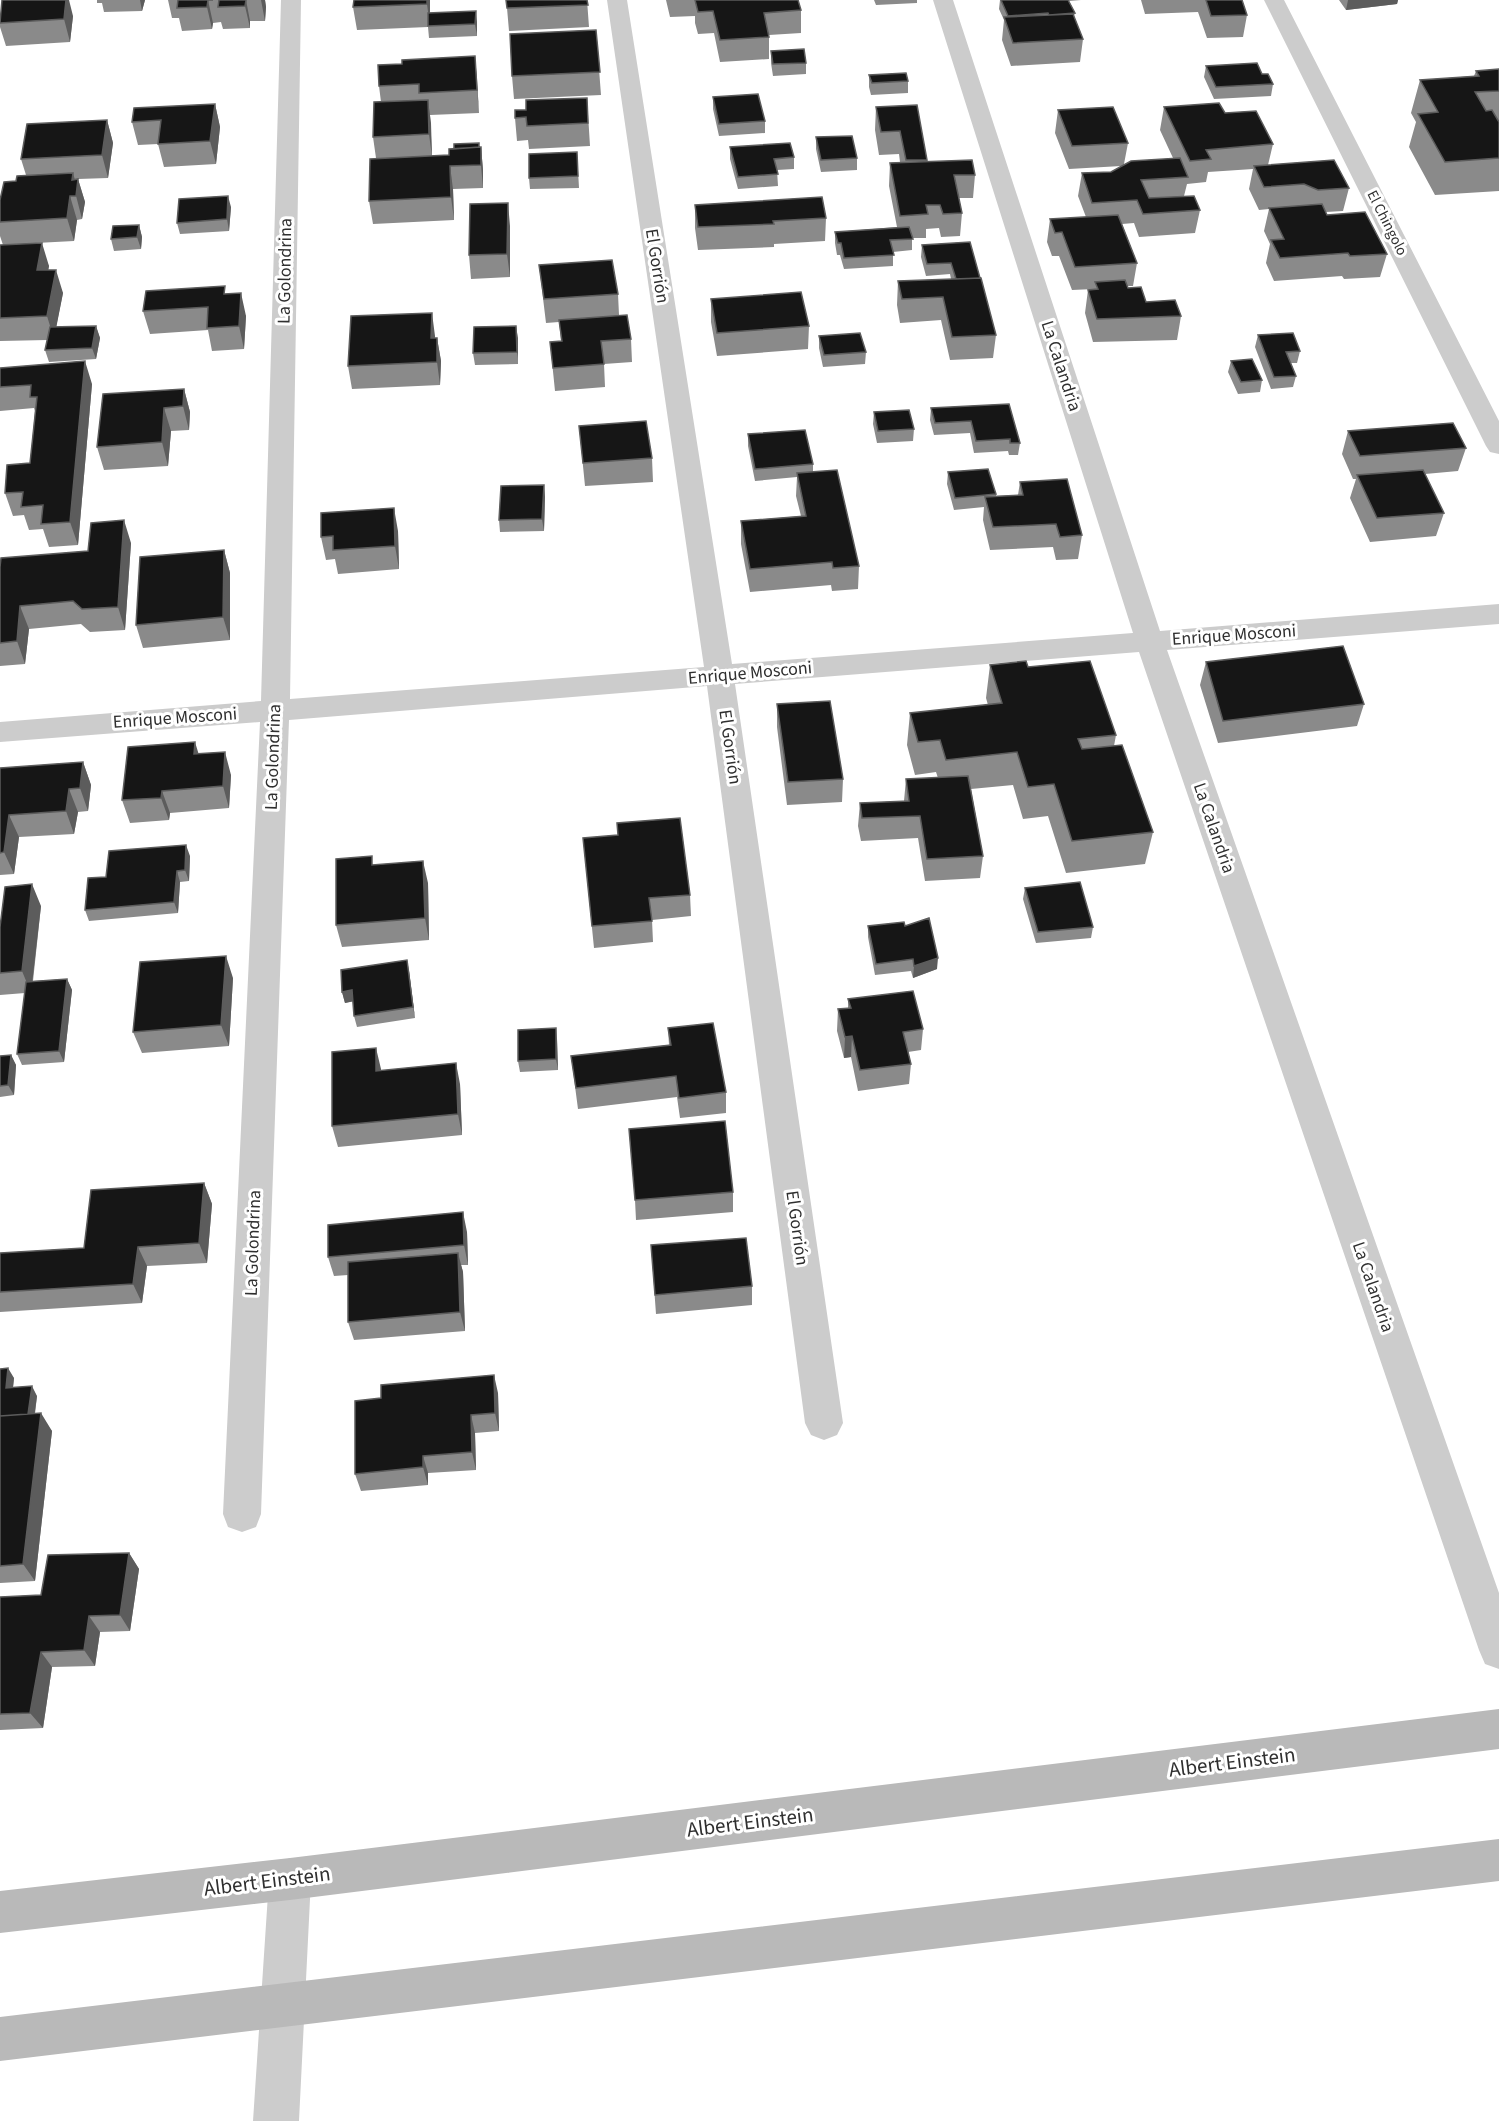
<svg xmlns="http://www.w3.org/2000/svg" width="1499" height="2121" viewBox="0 0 1499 2121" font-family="'Source Sans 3',sans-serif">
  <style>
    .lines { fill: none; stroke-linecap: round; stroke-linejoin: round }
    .street { fill: #ccc; fill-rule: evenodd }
    .secondary { fill: #b9b9b9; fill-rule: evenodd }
    .wall { fill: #8a8a8a }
    .shaded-wall { fill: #5c5c5c }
    .building { fill: #161616; stroke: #5c5c5c; stroke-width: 1.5 }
    .labels { text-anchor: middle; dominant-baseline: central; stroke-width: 6; stroke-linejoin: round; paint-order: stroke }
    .far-street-label { font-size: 15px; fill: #2f2f2f; stroke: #fff }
    .street-label { font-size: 18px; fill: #2f2f2f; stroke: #fff }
    .near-street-label { font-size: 21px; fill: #2f2f2f; stroke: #fff }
  </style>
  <rect width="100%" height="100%" fill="#fff"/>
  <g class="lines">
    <path class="street" d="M281,0H301L290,699L704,667L607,0H627L732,664L1133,633L933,0H953L1160,631L1499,604V624L1167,650L1499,1593V1669L1485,1664L1479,1650L1139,652L735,684L843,1423L837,1435L824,1440L811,1435L805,1423L707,686L289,720L261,1514L256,1527L242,1532L228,1527L223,1514L260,722L0,742V722L261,701Z
      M1264,0H1284L1499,421V454L1490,452L1486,446Z
      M290,1858L305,1864L311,1879L299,2121H253L269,1879L275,1864Z"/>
    <path class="secondary" d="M1499,1709V1749L290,1900L0,1933V1891L290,1858Z
      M1499,1839V1881L0,2061V2017Z"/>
  </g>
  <path class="wall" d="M97,0H145L142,11L104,12L102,3H97Z
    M168,0H265L266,7L265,21H250V28L223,29L221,22L213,23L212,29L182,31L179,18H172Z
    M354,0H430V13L476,11L477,36L429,38L428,27L357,30L353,7Z
    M587,0L589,27L509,31L507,8Z
    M666,0H798L801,10V33L769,35V59L720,62L714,33L698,34L695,23V16L670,17Z
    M874,0H917V3L876,5Z
    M1000,0H1081L1069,1L1075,13L1074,16L1083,39L1080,62L1011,66L1002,40L1004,20L999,9Z
    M1141,0H1242L1247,15L1243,37L1207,38L1198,12L1145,14Z
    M1339,0H1398L1397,4L1346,10Z
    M73,16L70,42L6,46L0,27V17Z
    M596,30L601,95L514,99L512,76Z
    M771,51L806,63V74L773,76L771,63Z
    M475,56L479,113L430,115L432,156L449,155L481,147L483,170V188L453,189L454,220L373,224L369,201L376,158L373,137L381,102L379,86L402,64Z
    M1206,66L1262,74L1273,84L1271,96L1214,99L1204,77Z
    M1499,69V191L1435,195L1409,147L1416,122L1411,113L1420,80L1474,76L1476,71Z
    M869,75L908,81V93L871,95L869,87Z
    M713,97L765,121V133L719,136L713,109Z
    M587,98L590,146L529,149L528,140L517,141L515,118L526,110Z
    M215,104L220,127L216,164L164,167L158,144L138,145L132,122Z
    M876,107L927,160V162L975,175L973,198H959L962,213L960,236L941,237L939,228L926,229V238H912V250L893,252V266L844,269L840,255H837L835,243V232L897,227L889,186L890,163L900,162L899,154L879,155L875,130Z
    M1164,107L1225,113L1273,144L1268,165L1349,188L1343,211L1326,212L1327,215L1387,254L1380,277L1344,279L1342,276L1274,281L1266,263L1270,244L1264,231L1269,209L1259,210L1249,189L1253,169L1208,172L1206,182L1187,184L1184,196L1200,210L1195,233L1139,237L1134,223L1122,224L1137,263L1133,286H1128V288L1146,302L1181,316L1177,340L1093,342L1085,313L1088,290L1094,289L1072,290L1059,256H1052L1047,242L1050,219L1086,217L1078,196L1082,173L1111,172L1121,166L1069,169L1055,133L1058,110L1128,143L1124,164L1173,158L1160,130Z
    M107,120L113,143L108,178L78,179L85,202L82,219L77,220L74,241L36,243L49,266L48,270L63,293L56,327L96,326L100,338L96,359L49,362L45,350L47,340L0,341V245H3L0,236V200L16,181L26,175L21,159Z
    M816,137L857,158V170L821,172L816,149Z
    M730,147L794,157V169L777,170L778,186L738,189L730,159Z
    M577,152L579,188L530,189L529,178Z
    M695,205L826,218L825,241L774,244V247L698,250L695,228Z
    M231,207L229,231L180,234L177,223Z
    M139,225L142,237L141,249L114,251L111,239Z
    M510,226V277L471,279L469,255Z
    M970,242L996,335L993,358L950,360L941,320L900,323L897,305L898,281L951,279L950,274L926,276L921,257L922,245Z
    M539,265L618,294L619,315L631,339L632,362L604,364L605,387L555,391L550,342L561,341L559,322L546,323Z
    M226,294L246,316L244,349L212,351L208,330L150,334L143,311Z
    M711,299L809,326L808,349L717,356L711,322Z
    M516,326L518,364L475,365L473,353Z
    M1258,335L1300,351L1297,363H1291L1296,376L1293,387L1271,389L1255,347Z
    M819,336L866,352L865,364L823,367L819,348Z
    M435,338H437L441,361L440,385L352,389L348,366Z
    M1231,361L1262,380L1260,392L1238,394L1228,372Z
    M0,368L92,384L78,545L49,547L43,529L29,530L24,515L13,516L5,493L30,463L35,411L34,408L0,411Z
    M184,389L190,412L189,430L171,431L168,466L104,470L97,447Z
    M1009,404L1020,443L1018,455H1009L1008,451L974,453L970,433L934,435L930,420L931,408Z
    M874,412L914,429L913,441L877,443L873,424Z
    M579,426L652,458L653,482L585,486Z
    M1348,431L1466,448L1458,471L1425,474L1444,513L1436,536L1370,542L1350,498L1356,479H1353L1342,454Z
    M748,434L813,464V472L859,566L858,589L832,591L831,585L750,592L741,544V521L801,516L796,496L797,477L755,481L748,446Z
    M948,472L996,494V496L1018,495L1020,482L1082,535L1078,559L1056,560L1053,547L990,550L983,520L984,507L954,510L947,484Z
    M544,485L545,497L544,531L500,532L499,520Z
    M398,531L399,569L338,574L335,559L326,560L321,537Z
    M131,543L125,630L90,632L81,624L29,629L25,664L0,666V567Z
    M224,550L230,573V640L143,648L136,625Z
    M1206,662L1364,704L1357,726L1218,743L1200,685Z
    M990,665L1028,667L1116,735L1114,746L1153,832L1145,864L1066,873L1048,816L1023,819L1013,785L971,789L983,856L980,878L925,881L918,838L861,841L858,826L860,803L904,801L906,779L938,778L936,772L915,775L907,745L910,713L988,705L986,698Z
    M777,704L843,779L842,802L787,805L777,727Z
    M198,754L231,775L229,808L170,813L169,820L130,823L122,800Z
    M83,762L91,785L88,811L78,812L74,834L19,837L14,874L0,875V768Z
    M617,823L690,895L691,916L652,920L653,942L594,948L583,838L618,835Z
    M190,856L189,881L180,882L178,913L89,921L85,910L106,877Z
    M428,883L429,940L342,947L336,925Z
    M1025,888L1093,927L1091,938L1036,943L1023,899Z
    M41,906L33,981L67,979L72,990L64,1062L22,1065L17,1054L25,993L0,995V927Z
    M868,926L937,969L913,978L911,971L875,975L868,937Z
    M409,971L415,1018L357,1027L354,1016L353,1001L345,1003L342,992Z
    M233,978L229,1046L142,1053L133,1032Z
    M848,999L923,1029L921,1050L908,1052L911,1064L909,1084L858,1091L851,1057L844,1058L837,1031L838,1009L848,1008Z
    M668,1028L726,1092V1113L680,1118L677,1097L578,1109L571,1056L669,1045Z
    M557,1039L558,1070L520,1072L518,1061Z
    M11,1055L16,1065L14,1095L0,1097V1056Z
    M381,1070L460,1084L462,1135L338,1147L332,1126Z
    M204,1183L212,1204L207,1263L147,1266L142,1303L0,1312V1253L84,1248Z
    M733,1192V1212L636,1220L635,1200Z
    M467,1232L468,1265H461L463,1272L465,1331L354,1340L348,1322V1275L334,1276L328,1257Z
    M651,1245L752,1286V1305L656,1314Z
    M0,1369L14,1378L13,1387L37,1396L35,1414L52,1431L35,1581L0,1583Z
    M498,1393L499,1431L475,1433L476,1470L428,1473V1485L361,1491L355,1474L381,1398Z
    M129,1553L139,1569L130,1631L100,1632L95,1666L52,1667L43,1728L0,1730V1597L41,1595Z"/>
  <path class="shaded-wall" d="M66,0H69L73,16L70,42L64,19Z
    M140,0H145L142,11Z
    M208,0L213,23L212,29L207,7Z
    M246,0L250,21V28L245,6Z
    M261,0H265L266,7L265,21Z
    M427,0H430V27L427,4Z
    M1348,0H1398L1397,4L1346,10Z
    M476,11L477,22V36L475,24Z
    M475,56L477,79L479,113L477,90Z
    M428,100L431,123L432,157L429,134Z
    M215,104L220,127L216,164L210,141Z
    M107,120L113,143L108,178L102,155Z
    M481,147L483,170V188L481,165Z
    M450,166L453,189L454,220L451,197Z
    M73,173L77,187L78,179L85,202L82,219L72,180Z
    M70,196L77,220L74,241L67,218Z
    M228,196L231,207L229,231L227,219Z
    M508,203L510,226V277L507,254Z
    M139,225L142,237L141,249L137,237Z
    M42,243L49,266L44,294L37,270Z
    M56,270L63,293L54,339L47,316Z
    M241,293L246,316L244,349L239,326Z
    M432,313L435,336L434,361L431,338Z
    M96,326L100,338L96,359L92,348Z
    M516,326L518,338V364L517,352Z
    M437,338L441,361L440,385L437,362Z
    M85,361L92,384L78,545L70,522Z
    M184,389L190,412L189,430L183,406Z
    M164,408L171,431L168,466L162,442Z
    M544,485L545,497L544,531L542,519Z
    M394,508L398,531L399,569L395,546Z
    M124,520L131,543L125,630L118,607Z
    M224,550L230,573V640L223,617Z
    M20,606L29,629L25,664L17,641Z
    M195,742L202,765L194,754Z
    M225,752L231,775L229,808L223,786Z
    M83,762L91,785L88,811L80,788Z
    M69,789L78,812L74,834L66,811Z
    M162,791L170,813L169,820L161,798Z
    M9,815L19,837L14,874L4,852Z
    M186,845L190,856L189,881L185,870Z
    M423,861L428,883L429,940L425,918Z
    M177,871L180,882L178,913L174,902Z
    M32,884L41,906L31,993L22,971Z
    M226,956L233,978L229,1046L221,1025Z
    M938,958L937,969L913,978L914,966Z
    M407,960L409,971L415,1018L413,1007Z
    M67,979L72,990L64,1062L59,1051Z
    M352,990L355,1001L345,1003L342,992Z
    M556,1028L557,1039L558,1070L556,1059Z
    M852,1036L851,1057L844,1058L845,1037Z
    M376,1048L381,1069V1092L376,1071Z
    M11,1055L16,1065L14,1095L8,1085Z
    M456,1063L460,1084L462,1135L458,1114Z
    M204,1183L212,1204L207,1263L199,1243Z
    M463,1212L467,1232L468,1265L464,1245Z
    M138,1247L147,1266L142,1303L133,1284Z
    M458,1253L463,1272L465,1331L460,1312Z
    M8,1368L14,1378L12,1397L6,1388Z
    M494,1375L498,1393L499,1431L495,1413Z
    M32,1386L37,1396L32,1433L27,1424Z
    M41,1413L52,1431L35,1581L23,1564Z
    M471,1415L475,1433L476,1470L472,1452Z
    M423,1456L428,1473V1485L423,1467Z
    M129,1553L139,1569L130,1631L120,1615Z
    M89,1616L100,1632L95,1666L84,1650Z
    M41,1652L52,1667L43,1728L30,1713Z"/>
  <path class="building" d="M2,0H66L64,19L0,23Z
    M178,0H213H208L207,7L177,8Z
    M219,0H246L245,6L218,7Z
    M354,0H427V4L353,7Z
    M506,0H587L588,5L507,8Z
    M695,0H798L801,10L764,13L769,37L720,40L713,11L698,12Z
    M1001,0H1068L1075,13L1049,15L1048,13L1008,16Z
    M1206,0H1242L1247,15L1211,16Z
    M476,11L475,24L428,26V13Z
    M1073,14L1083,39L1013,43L1004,17Z
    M596,30L600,72L512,76L510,34Z
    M804,49L806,63L773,64L771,51Z
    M475,56L477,90L419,93V84L379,86L378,65L402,64V60Z
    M1257,63L1262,74H1268L1273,84L1216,87L1206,66Z
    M1499,69V91L1475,92L1486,111L1492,110L1499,122V158L1445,162L1418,114L1438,112L1420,80L1479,76L1476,71Z
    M906,73L908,81L872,83L869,75Z
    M758,94L765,121L719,124L713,97Z
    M587,98L588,123L527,126L526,117L515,118V110H526V100Z
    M428,100L429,134L373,137L374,102Z
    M1219,103L1225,113L1256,111L1273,144L1206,150L1211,159L1190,161L1164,107Z
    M215,104L210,141L158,144L161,120L132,122L134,108Z
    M917,105L927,160H906L900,131L881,132L876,107Z
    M1113,107L1128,143L1072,146L1058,110Z
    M107,120L102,155L21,159L27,124Z
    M852,136L857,158L821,160L816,137Z
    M479,143V147L454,149V144Z
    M790,143L794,157L774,159L778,174L738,177L730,147Z
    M481,147V165L450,166L451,197L369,201L370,159L449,155V149Z
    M577,152L578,176L529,178V154Z
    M1180,158L1188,177L1141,180L1149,198L1194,196L1200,210L1143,214L1137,200L1092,203L1082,173L1111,172L1131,161Z
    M972,160L975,175H954L962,213L943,214L940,205H926L928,214L900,216L890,163Z
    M1334,160L1349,188L1318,190L1304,184L1264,187L1254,166Z
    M73,173L72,180L78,179L76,196H70L67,218L0,222V200L4,182L16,181L17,176Z
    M228,196L227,219L177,223L179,199Z
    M822,197L826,218L773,221L774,224L698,227L695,205Z
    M508,203L507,254L469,255L470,204Z
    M1322,204L1327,215L1365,212L1387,254L1350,256L1348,253L1280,258L1271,240L1284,239L1269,208Z
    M1118,215L1137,263L1075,267L1062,232L1055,233L1050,219Z
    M139,225L137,237L111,239L113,226Z
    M909,227L913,239L890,240L894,255L844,258L841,243H838L835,232Z
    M970,242L980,278L956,279L951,263L927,264L922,245Z
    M42,243L37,270H56L47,316L0,318V245Z
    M612,260L618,294L544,299L539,265Z
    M981,278L996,335L952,337L943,297L902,299L898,281Z
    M1125,280L1128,288L1141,287L1146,302L1175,300L1181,316L1097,319L1088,290L1098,289L1095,282Z
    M225,286L224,294L241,293L239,326L207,328L208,307L143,311L146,291Z
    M801,292L809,326L717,333L711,299Z
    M432,313L431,338H437V362L348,366L351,316Z
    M627,315L631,339L601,341L604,364L553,368L550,342L562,341L559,320Z
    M96,326L92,348L45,350L50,327Z
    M516,326L517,352L473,353L474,327Z
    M860,333L866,352L824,355L819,336Z
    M1293,333L1300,351L1286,352L1296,376L1274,377L1258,335Z
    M1252,359L1262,380L1241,382L1231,361Z
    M85,361L70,522L41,524L43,505L21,507L23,492L5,493L7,465L30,463L37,397H30L31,385L0,387V368Z
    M184,389L183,406L164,408L162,442L97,447L103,394Z
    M1009,404L1020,443H1010V439L976,441L971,421L935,423L931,408Z
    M909,410L914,429L878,431L874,412Z
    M646,421L652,458L583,463L579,426Z
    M1453,423L1466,448L1360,456L1348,431Z
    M805,430L813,464L755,469L748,434Z
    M988,469L996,494L955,498L948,472Z
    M837,470L859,566L833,568L832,562L750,569L741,521L806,516L797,473Z
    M1423,470L1444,513L1377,518L1357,475Z
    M1067,479L1082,535L1060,537L1056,524L993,527L985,497L1023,495L1020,482Z
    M544,485L542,519L499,520L501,486Z
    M394,508L395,546L333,550V536L321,537V513Z
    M124,520L118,607L82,609L73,601L20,606L17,641L0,643V567L1,558L88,551L91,523Z
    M224,550L223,617L136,625L140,557Z
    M1343,646L1364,704L1223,721L1206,662Z
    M1026,661L1028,667L1090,661L1116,735L1078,739L1082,749L1122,745L1153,832L1072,841L1054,784L1028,787L1017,752L946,760L940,740L918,742L910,713L1002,703L990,665Z
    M830,701L843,779L788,782L777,704Z
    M195,742L194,754L225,752L223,786L162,791L161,798L122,800L128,747Z
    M83,762L80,788L69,789L66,811L9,815L4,852L0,853V768Z
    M968,776L983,856L927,859L920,816L862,818L860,803L909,801L906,779Z
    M680,818L690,895L649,898L652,921L592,926L583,838L618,835L617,823Z
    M186,845L185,870L177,871L174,902L85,910L88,878L106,877L109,851Z
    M372,856V865L423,861L425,918L336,925V859Z
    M1080,882L1093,927L1038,932L1025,888Z
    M32,884L22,971L0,973V927L5,887Z
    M929,918L938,958L914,966L913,959L876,964L868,926L904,922L905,926Z
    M226,956L221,1025L133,1032L140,962Z
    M407,960L413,1007L354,1016L352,990L342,992L341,970Z
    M67,979L59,1051L17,1054L26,982Z
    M913,991L923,1029L903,1032L911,1064L860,1070L852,1036L845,1037L838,1009L851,1008L848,999Z
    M713,1023L726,1092L679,1098L676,1076L576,1088L571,1056L671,1045L668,1028Z
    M556,1028V1059L518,1061V1030Z
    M376,1048V1071L456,1063L458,1114L332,1126V1052Z
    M11,1055L8,1085L0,1086V1056Z
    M725,1121L733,1192L635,1200L629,1129Z
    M204,1183L199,1243L138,1247L133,1284L0,1292V1253L84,1248L91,1190Z
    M463,1212L464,1245L328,1257V1225Z
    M746,1238L752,1286L655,1295L651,1245Z
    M458,1253L460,1312L348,1322V1262Z
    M8,1368L6,1388L32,1386L28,1414L0,1416V1369Z
    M494,1375L495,1413L471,1415L472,1452L423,1456V1467L355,1474V1401L381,1398V1385Z
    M41,1413L23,1564L0,1566V1416Z
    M129,1553L120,1615L89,1616L84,1650L41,1652L30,1713L0,1714V1597L41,1595L48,1555Z"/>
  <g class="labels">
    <g class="far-street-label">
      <text transform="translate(1387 223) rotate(63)">El Chingolo</text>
    </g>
    <g class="street-label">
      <text transform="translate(657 266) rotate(81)">El Gorrión</text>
      <text transform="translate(285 271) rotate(-89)">La Golondrina</text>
      <text transform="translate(1061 366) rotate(72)">La Calandria</text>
      <text transform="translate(1234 635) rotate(-4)">Enrique Mosconi</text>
      <text transform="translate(750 673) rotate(-5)">Enrique Mosconi</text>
      <text transform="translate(175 718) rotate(-4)">Enrique Mosconi</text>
      <text transform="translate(730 747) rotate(82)">El Gorrión</text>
      <text transform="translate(273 757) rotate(-88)">La Golondrina</text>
      <text transform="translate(1214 828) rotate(71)">La Calandria</text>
      <text transform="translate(797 1228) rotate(82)">El Gorrión</text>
      <text transform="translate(253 1243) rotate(-88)">La Golondrina</text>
      <text transform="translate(1373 1287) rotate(71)">La Calandria</text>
    </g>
    <g class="near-street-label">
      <text transform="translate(1232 1762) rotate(-7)">Albert Einstein</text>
      <text transform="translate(750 1822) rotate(-7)">Albert Einstein</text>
      <text transform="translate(267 1881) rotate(-7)">Albert Einstein</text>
    </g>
  </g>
</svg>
